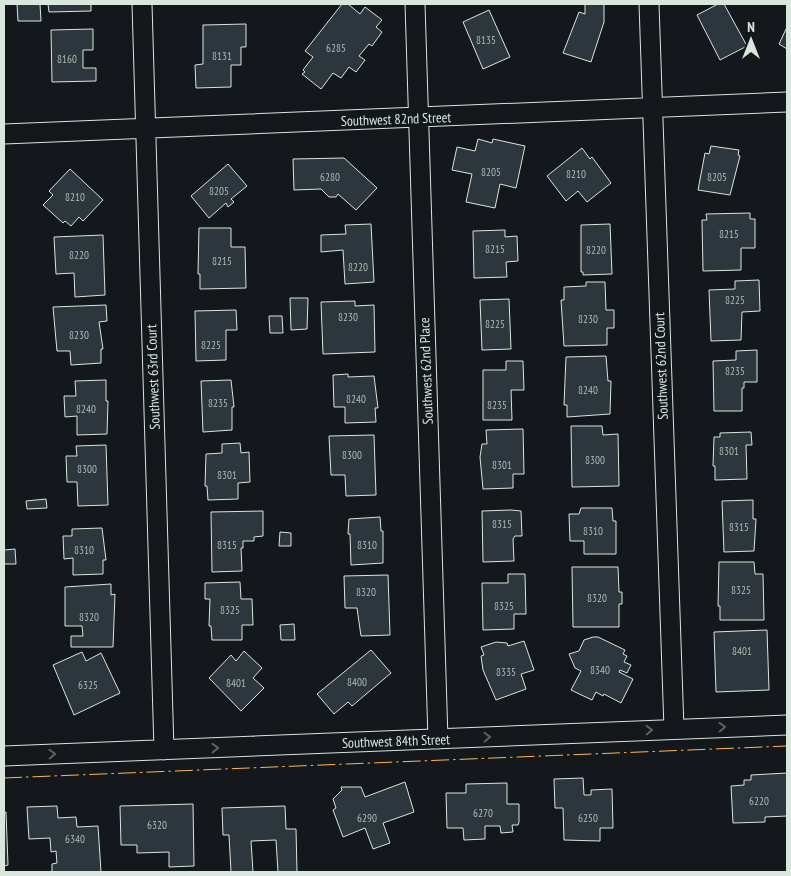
<svg xmlns="http://www.w3.org/2000/svg" width="791" height="876" viewBox="0 0 791 876" font-family="'PT Sans Narrow',sans-serif">
  <style>
    .building { fill: #2c363c; stroke: #d8e6dc }
    .lines { fill: none; stroke-linecap: round; stroke-linejoin: round }
    .minor-casing { stroke: #d8e6dc; stroke-width: 21 }
    .minor { stroke: #14181c; stroke-width: 19 }
    .power { stroke: #ffb74d; stroke-width: 1; stroke-dasharray: 18 4 2.5 4; stroke-linecap: butt }
    .oneway { stroke: #59605f }
    .labels { text-anchor: middle; dominant-baseline: central; stroke-width: 4; stroke-linejoin: round; paint-order: stroke }
    .number-label { font-size: 11px; fill: #adbab4 }
    .street-label { font-size: 14px; fill: #d8e6dc; stroke: #14181c }
  </style>
  <rect width="100%" height="100%" fill="#14181c"/>
  <path class="building" d="M17,4H40L41,21H18Z
    M48,4H91V11L49,12Z
    M342,4H348L360,14L365,7L382,20L376,27L382,32L372,46L369,44L359,56L365,60L356,72L349,67L341,78L333,73L321,89L302,74L305,72L303,70L313,57L305,51Z
    M585,4H604V22L591,62L563,53L579,12L585,14Z
    M718,4H724L747,46L720,60L697,15Z
    M489,10L510,57L483,69L463,22Z
    M246,24V47H241V65H231V87L196,88L195,65L203,64V25Z
    M787,27V49L779,44Z
    M93,29V50H83V68H96V81L52,82L51,30Z
    M478,139L492,143L493,139L525,146L516,188L500,184L495,208L466,202L472,174L452,170L457,147L475,151Z
    M711,146L739,150L738,155L740,156L730,195L698,190L705,153L709,154Z
    M582,148L590,159L592,157L611,183L587,202L578,191L566,201L547,176Z
    M344,158L377,188L356,210L338,194L336,197H329L321,189L294,190L293,159Z
    M228,164L247,186L231,199L234,202L228,207L226,203L209,218L191,196Z
    M70,169L103,200L83,221L79,217L71,226L65,221L63,223L43,205L53,195L49,191Z
    M750,213V219H755V248H741V270L703,271L702,220H707L706,214Z
    M371,224L374,282L345,284L343,250L321,252V235L346,234L345,225Z
    M610,224L612,274L583,275V272H581V225Z
    M199,228H231V247H245L246,288L200,289V274H198Z
    M505,230V237L517,236L518,261L506,262L507,277L474,278L473,231Z
    M103,235L105,295L75,297L74,273L56,274L54,237Z
    M759,280L760,311L742,312L741,340L711,341L709,290L735,289V281Z
    M586,282H605L606,310H614V328H607V345L564,346L561,300H564V287L586,286Z
    M290,298H308L307,329L291,330Z
    M509,299L511,349L482,350L480,300Z
    M355,301V306L374,305L375,352L323,354L321,302Z
    M106,305L107,321L99,322L103,349H101V363L71,365L70,351H57L53,307Z
    M236,310L237,330H226V360L196,361L195,311Z
    M269,316H282L283,333H270Z
    M757,350V382H744V388H742V411H714L713,361L736,360V351Z
    M606,356L608,381H611L610,414L567,417V405H564L566,357Z
    M506,361H523L524,390H511L512,420H483V370H506Z
    M348,374V377L374,376L378,408H375L376,422L345,423V407H334L333,375Z
    M106,380V401H108L107,434L77,435V416L65,417L64,396H76L75,381Z
    M231,380L234,407H232V430L203,432L201,381Z
    M571,426H602L603,435L618,434L619,486L572,487Z
    M523,429L524,474H513V488L483,489L480,457L482,444H487L486,430Z
    M751,432L752,445H746L747,479L715,480V466H713L714,437H720V433Z
    M374,435L376,495L346,496L345,475H331L329,436Z
    M240,443L241,453L249,452L250,482L238,483V499L208,500L207,486H205L206,454L222,453V444Z
    M106,445L108,505L78,506L77,482H67L66,456H77L76,446Z
    M46,499L47,508L27,509L26,501Z
    M753,500V519H756L754,551L724,552L722,501Z
    M581,508H612L613,521H616V554H584V541H570L569,514H579Z
    M511,510L521,511L522,536H515L513,539L514,561L483,562L482,511Z
    M263,511V536L254,537V541H243V548H241L242,571L212,572L211,512Z
    M380,517L381,531H383V563L351,565L350,534H348L349,519Z
    M102,528L106,560H103V574L73,575V558L64,559L63,536H72V529Z
    M280,532L291,533V546H279Z
    M15,549L16,564H4V550Z
    M719,562H754L755,574H763L764,620H720V606H718Z
    M572,567H618L619,592H622V604H619V627H573Z
    M508,574H525L526,614H514V629L483,630L482,583H508Z
    M388,575L390,635L361,636L357,608H345L344,576Z
    M240,582L241,599H252L253,625H242V640H212L211,626H209L210,599H205V583Z
    M111,584V595L115,594L113,647H71V636H83L82,626H65V587Z
    M294,624L295,640H281L280,625Z
    M767,630L769,690L716,692L714,632Z
    M593,637H598L625,650L623,654L627,656L624,662L631,665L627,673L620,670L619,672L633,679L621,703L604,694L603,696L596,692L592,700L571,690L581,671L575,668L569,654L579,651L584,640Z
    M524,641L534,670L521,674L526,689L496,700L483,670L481,656L484,655L481,647L496,642L507,643L508,646Z
    M371,650L391,673L352,706L348,702L334,714L317,694Z
    M244,651L262,668L253,678L264,688L241,711L209,678L231,655L236,661Z
    M82,652L86,661L101,653L120,693L74,715L53,665Z
    M787,773V816L765,817V822L733,823L731,786L744,785V780H751V775Z
    M583,778L584,795H591V790L612,789L613,828H600V841L564,840L563,808H555L554,779Z
    M405,782L414,812L383,823L390,843L373,849L365,828L343,837L333,810L336,808L333,799L342,790L341,787H361L365,797Z
    M507,783V804H519V822L518,825H512L513,832L501,833L500,826H485V839L464,840L463,828H447L446,793H466V784Z
    M193,804L194,866L169,867V852L137,853V845H121L120,806Z
    M57,806L58,818L76,817L77,827L98,826L101,872H52V864L57,863L56,851L51,852L50,838L29,839L27,807Z
    M285,806L286,829H296L297,872H278L276,840L251,841L253,872H231L229,835H223L222,808Z
    M6,812L8,865L4,866V813Z"/>
  <g class="lines">
    <g class="minor-casing">
      <path id="minor" d="M142,4L164,750
        M415,4L438,739
        M649,4L674,729
        M4,134L787,102
        M4,756L787,725"/>
    </g>
    <use href="#minor" class="minor"/>
    <path class="power" d="M4,778L787,746"/>
  </g>
  <defs><path id="oneway-chevron" d="M-2-3.5L2.5 0L-2 3.5" fill="none" stroke-width="1.6" stroke-linecap="round" stroke-linejoin="round" transform="scale(1.25)"/></defs>
  <g class="oneway">
    <use href="#oneway-chevron" transform="translate(722 727) rotate(-2)"/>
    <use href="#oneway-chevron" transform="translate(649 730) rotate(-2)"/>
    <use href="#oneway-chevron" transform="translate(487 737) rotate(-2)"/>
    <use href="#oneway-chevron" transform="translate(215 748) rotate(-2)"/>
    <use href="#oneway-chevron" transform="translate(52 754) rotate(-2)"/>
  </g>
  <g class="labels">
    <g class="number-label">
      <text x="486" y="40">8135</text>
      <text x="336" y="48">6285</text>
      <text x="222" y="56">8131</text>
      <text x="67" y="59">8160</text>
      <text x="491" y="172">8205</text>
      <text x="576" y="174">8210</text>
      <text x="330" y="177">6280</text>
      <text x="717" y="177">8205</text>
      <text x="219" y="191">8205</text>
      <text x="75" y="197">8210</text>
      <text x="729" y="234">8215</text>
      <text x="495" y="249">8215</text>
      <text x="596" y="250">8220</text>
      <text x="79" y="255">8220</text>
      <text x="222" y="261">8215</text>
      <text x="358" y="267">8220</text>
      <text x="735" y="300">8225</text>
      <text x="348" y="317">8230</text>
      <text x="588" y="319">8230</text>
      <text x="495" y="324">8225</text>
      <text x="79" y="335">8230</text>
      <text x="211" y="345">8225</text>
      <text x="735" y="371">8235</text>
      <text x="588" y="390">8240</text>
      <text x="356" y="399">8240</text>
      <text x="218" y="403">8235</text>
      <text x="497" y="405">8235</text>
      <text x="86" y="409">8240</text>
      <text x="729" y="451">8301</text>
      <text x="352" y="455">8300</text>
      <text x="595" y="460">8300</text>
      <text x="502" y="465">8301</text>
      <text x="87" y="469">8300</text>
      <text x="227" y="475">8301</text>
      <text x="502" y="524">8315</text>
      <text x="739" y="527">8315</text>
      <text x="593" y="531">8310</text>
      <text x="227" y="545">8315</text>
      <text x="367" y="545">8310</text>
      <text x="84" y="550">8310</text>
      <text x="741" y="590">8325</text>
      <text x="366" y="592">8320</text>
      <text x="597" y="598">8320</text>
      <text x="504" y="606">8325</text>
      <text x="230" y="610">8325</text>
      <text x="89" y="617">8320</text>
      <text x="742" y="651">8401</text>
      <text x="600" y="670">8340</text>
      <text x="506" y="672">8335</text>
      <text x="357" y="682">8400</text>
      <text x="236" y="683">8401</text>
      <text x="88" y="685">6325</text>
      <text x="759" y="801">6220</text>
      <text x="483" y="813">6270</text>
      <text x="367" y="818">6290</text>
      <text x="588" y="818">6250</text>
      <text x="157" y="825">6320</text>
      <text x="75" y="839">6340</text>
    </g>
    <g class="street-label">
      <text transform="translate(396 119) rotate(-2)">Southwest 82nd Street</text>
      <text transform="translate(661 366) rotate(-92)">Southwest 62nd Court</text>
      <text transform="translate(426 371) rotate(-92)">Southwest 62nd Place</text>
      <text transform="translate(153 377) rotate(-92)">Southwest 63rd Court</text>
      <text transform="translate(396 741) rotate(-2)">Southwest 84th Street</text>
    </g>
  </g>
  <rect width="791" height="876" fill="none" stroke="#d8e6dc" stroke-width="10"/>
  <g transform="translate(751 40)" stroke="#14181c" stroke-width="4" paint-order="stroke">
  <path d="M0-4L9 19L0 12L-9 19Z" fill="#d8e6dc"/>
  <text y="-8" font-size="14" font-weight="bold" text-anchor="middle" fill="#d8e6dc">N</text>
  </g>
</svg>
